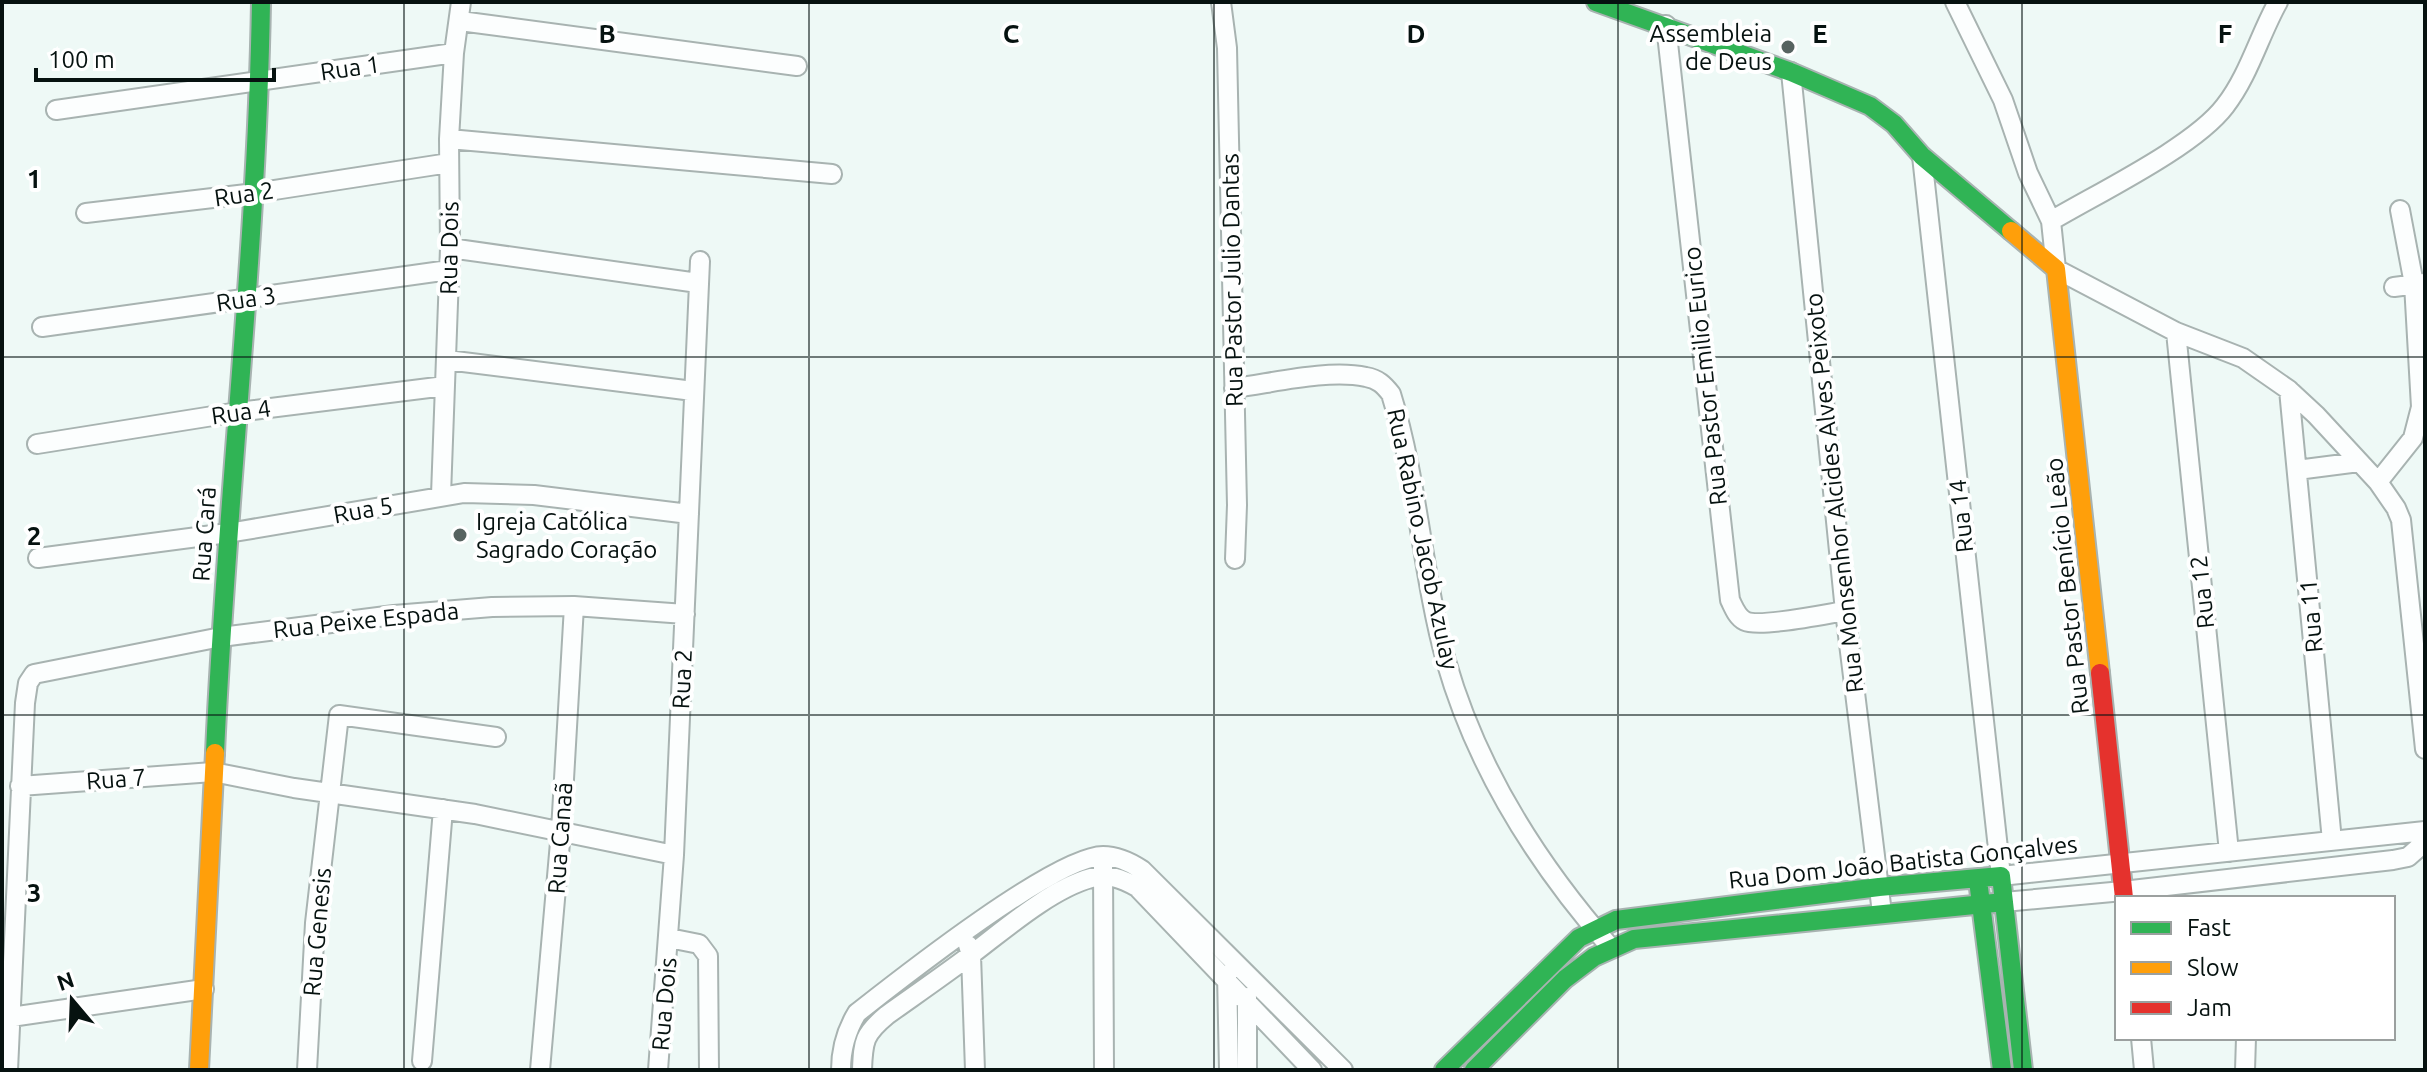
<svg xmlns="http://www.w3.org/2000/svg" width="2427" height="1072" viewBox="0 0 2427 1072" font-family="Ubuntu,sans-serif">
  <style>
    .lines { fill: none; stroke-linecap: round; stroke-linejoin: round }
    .street-casing { stroke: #a8b3b1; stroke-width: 22 }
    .fast-casing { stroke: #a8b3b1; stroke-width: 22 }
    .slow-casing { stroke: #a8b3b1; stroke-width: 22 }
    .jam-casing { stroke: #a8b3b1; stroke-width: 22 }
    .street { stroke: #fcfefe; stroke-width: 18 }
    .fast { stroke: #30b455; stroke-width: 18 }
    .slow { stroke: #ff9f0a; stroke-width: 18 }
    .jam { stroke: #e5322d; stroke-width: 18 }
    .grid { fill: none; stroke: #061210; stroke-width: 2; stroke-opacity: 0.55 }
    .poi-dot { fill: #576360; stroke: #fff; stroke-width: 3 }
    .labels { text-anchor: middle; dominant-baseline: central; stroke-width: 8; stroke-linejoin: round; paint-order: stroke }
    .poi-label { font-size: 24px; fill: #061210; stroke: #fff; text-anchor: end }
    .street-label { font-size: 24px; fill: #061210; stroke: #fff }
    .grid-label { font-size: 26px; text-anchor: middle; font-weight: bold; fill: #061210; stroke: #fff; stroke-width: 8; stroke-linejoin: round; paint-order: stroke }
  </style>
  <rect width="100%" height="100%" fill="#eef9f6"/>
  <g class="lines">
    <g class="street-casing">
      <path id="street" d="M1221,2L1227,48L1237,505L1235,559
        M1955,2L2003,100L2028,173L2051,221L2056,269L2176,332L2243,358L2289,390L2316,415L2378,482L2396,508L2401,520L2425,749
        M460,21L797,66
        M1666,25L1730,600C1734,608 1737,617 1745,621C1759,628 1826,614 1845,611
        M1791,72L1845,611L1882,913
        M56,110L454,53
        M449,139L832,174
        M1922,156L2001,876L2425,831
        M86,213L255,193L449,163
        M2051,221C2098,193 2194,147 2225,106C2249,75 2259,36 2278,2
        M450,248L698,283
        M2394,287L2425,283
        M42,327L449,270
        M2176,332L2229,852
        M447,360L693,391
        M1234,388C1273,383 1328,369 1366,377C1378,379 1384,385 1391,394C1418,480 1422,575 1446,661C1477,769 1538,865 1611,948
        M2289,390L2332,841
        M37,444L238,412L445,386
        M2297,470L2359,462
        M2378,482L2413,438L2421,407L2414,284L2400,210
        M441,495L450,248L449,139L454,53L461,2
        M38,558L228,533L464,493L534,495L689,514
        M20,786L213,772L294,788L475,814L674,855
        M1103,865L1104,1070
        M2004,902L2123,891L2393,860L2408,857L2425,842
        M669,938L699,944L708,956L709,1070
        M968,945L971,955L975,1070
        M1227,974L1229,1070
        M1247,997V1070
        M11,1017L204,989
        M2141,1038L2144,1070
        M422,1061L443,809
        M8,1070L25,703L28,683L34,674L221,637L394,615L492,607L574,606L685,614
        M307,1070L315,923L339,715L496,737
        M540,1070L561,831L574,606
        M658,1070L674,855L700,261
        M841,1070C841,1048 846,1031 857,1013C899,980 1056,856 1103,856C1117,856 1130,862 1142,870L1343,1070
        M862,1070C863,1041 864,1034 887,1015C915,995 944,975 972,954C1005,929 1051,889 1091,878C1108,873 1122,879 1137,887L1312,1070
        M2245,1070L2246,1038"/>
    </g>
    <g class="fast-casing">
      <path id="fast" d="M1596,2L1791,72L1870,106L1894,124L1922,156L2011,231
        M215,753C226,502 257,253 261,2
        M1979,888L2002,1070
        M1444,1070L1579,938L1616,920L1879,887L2001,876L2023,1070
        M1474,1070L1565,979L1594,957L1634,939L2004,902"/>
    </g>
    <g class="slow-casing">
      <path id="slow" d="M2011,231L2056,269L2100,673
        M199,1070L215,753"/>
    </g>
    <g class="jam-casing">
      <path id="jam" d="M2100,673L2124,898"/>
    </g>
    <use href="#street" class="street"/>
    <use href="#fast" class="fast"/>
    <use href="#slow" class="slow"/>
    <use href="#jam" class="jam"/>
  </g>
  <path class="grid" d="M404,2V1070M809,2V1070M1214,2V1070M1618,2V1070M2022,2V1070M2,357H2425M2,715H2425"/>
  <g class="poi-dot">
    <circle cx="1788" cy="47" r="8"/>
    <circle cx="460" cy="535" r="8"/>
  </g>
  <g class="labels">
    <g class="poi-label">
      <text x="1772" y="33">Assembleia<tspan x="1772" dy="28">de Deus</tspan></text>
      <text x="476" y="521" text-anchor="start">Igreja Católica<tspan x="476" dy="28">Sagrado Coração</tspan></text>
    </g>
    <g class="street-label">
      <text transform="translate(350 68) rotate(-8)">Rua 1</text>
      <text transform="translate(244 194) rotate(-8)">Rua 2</text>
      <text transform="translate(449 248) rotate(-89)">Rua Dois</text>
      <text transform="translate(1232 280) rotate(-91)">Rua Pastor Julio Dantas</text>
      <text transform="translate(246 299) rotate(-8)">Rua 3</text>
      <text transform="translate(1705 376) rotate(-96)">Rua Pastor Emilio Eurico</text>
      <text transform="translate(241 412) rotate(-8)">Rua 4</text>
      <text transform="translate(1834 493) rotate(-96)">Rua Monsenhor Alcides Alves Peixoto</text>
      <text transform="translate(363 510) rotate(-10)">Rua 5</text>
      <text transform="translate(1961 516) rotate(-96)">Rua 14</text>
      <text transform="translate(204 534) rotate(-86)">Rua Cará</text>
      <text transform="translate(1423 539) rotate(78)">Rua Rabino Jacob Azulay</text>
      <text transform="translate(2067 586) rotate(-96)">Rua Pastor Benício Leão</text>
      <text transform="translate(2202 592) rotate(-96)">Rua 12</text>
      <text transform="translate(2311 616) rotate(-95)">Rua 11</text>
      <text transform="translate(366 620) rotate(-6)">Rua Peixe Espada</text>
      <text transform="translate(682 679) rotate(-87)">Rua 2</text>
      <text transform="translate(116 779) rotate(-4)">Rua 7</text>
      <text transform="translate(560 838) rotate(-86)">Rua Canaã</text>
      <text transform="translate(1903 862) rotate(-6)">Rua Dom João Batista Gonçalves</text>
      <text transform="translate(317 932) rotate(-85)">Rua Genesis</text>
      <text transform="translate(664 1004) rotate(-85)">Rua Dois</text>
    </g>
  </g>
  <g class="grid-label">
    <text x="607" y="43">B</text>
    <text x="1011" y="43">C</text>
    <text x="1416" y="43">D</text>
    <text x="1820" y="43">E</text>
    <text x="2225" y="43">F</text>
    <text x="34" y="188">1</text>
    <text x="34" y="545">2</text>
    <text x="34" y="902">3</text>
  </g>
  <rect width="2427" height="1072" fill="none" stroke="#061210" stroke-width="8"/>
  <rect x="2115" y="896" width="280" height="144" fill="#ffffff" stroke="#9ba09f" stroke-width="2"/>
  <rect x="2131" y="922" width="40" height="12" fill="#30b455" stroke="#9ba09f" stroke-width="2"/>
  <text x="2187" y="936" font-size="24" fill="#061210">Fast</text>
  <rect x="2131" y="962" width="40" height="12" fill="#ff9f0a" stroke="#9ba09f" stroke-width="2"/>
  <text x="2187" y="976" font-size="24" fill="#061210">Slow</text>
  <rect x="2131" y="1002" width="40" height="12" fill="#e5322d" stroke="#9ba09f" stroke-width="2"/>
  <text x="2187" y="1016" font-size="24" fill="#061210">Jam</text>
  <g transform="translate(72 1000) rotate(341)" stroke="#ffffff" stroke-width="6" paint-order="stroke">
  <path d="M0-6L14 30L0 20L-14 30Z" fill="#061210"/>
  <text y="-12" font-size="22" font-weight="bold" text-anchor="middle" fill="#061210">N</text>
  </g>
  <path d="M36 68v12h238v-12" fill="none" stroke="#061210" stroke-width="4"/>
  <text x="48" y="68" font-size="24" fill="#061210" stroke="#ffffff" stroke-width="6" paint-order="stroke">100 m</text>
</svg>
